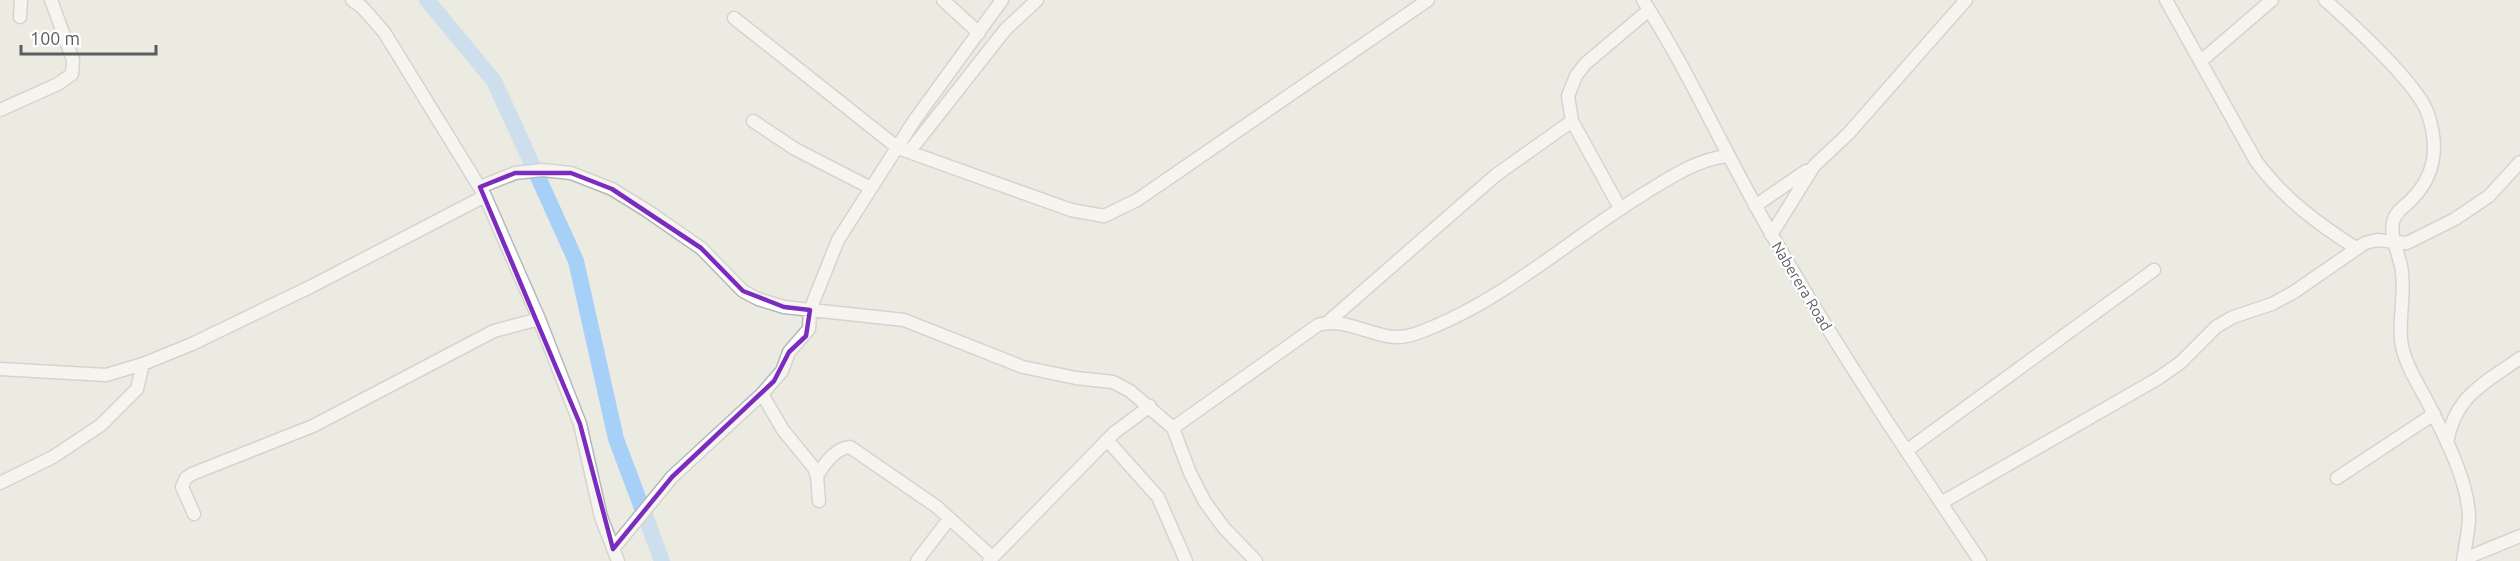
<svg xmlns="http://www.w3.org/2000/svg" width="2520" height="561" viewBox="0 0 2520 561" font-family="Ubuntu,sans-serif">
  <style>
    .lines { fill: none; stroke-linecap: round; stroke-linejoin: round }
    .river { stroke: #a6d0f8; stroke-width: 16 }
    .minor-casing { stroke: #b5b7bc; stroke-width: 15 }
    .minor { stroke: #fff; stroke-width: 12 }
    .marked { fill: none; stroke: #7b2cbf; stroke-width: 4.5; stroke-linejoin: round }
    .labels { text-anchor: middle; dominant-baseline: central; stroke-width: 4.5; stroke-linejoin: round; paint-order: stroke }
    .street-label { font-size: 15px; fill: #5b5d62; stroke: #fff }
  </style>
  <rect width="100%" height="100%" fill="#ecebe2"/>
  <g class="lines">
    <path class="river" d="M427,0L494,81L532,164
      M538,177L576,261L616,439L662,561"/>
    <g class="minor-casing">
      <path id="minor" d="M352,0L362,7L384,32L485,196L539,319L580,424L601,517L618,561
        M943,0L979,33
        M1643,0C1691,75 1727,158 1772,235C1836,347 1908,454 1980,561
        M2166,0L2256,161C2283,198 2318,224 2356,248
        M2325,0C2350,22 2418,84 2428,114C2439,147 2436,176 2410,201C2404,207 2395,212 2393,222C2390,236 2398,252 2401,266C2406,290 2399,314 2401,339C2403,361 2417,382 2427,401C2443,433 2468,480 2469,516C2469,531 2465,546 2463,561
        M20,17L21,0
        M734,18L898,148L1071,210L1104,216L1137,200L1428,0
        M2201,61L2272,0
        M0,110L58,84L72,74L73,60L51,0
        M753,121L795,149L871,188
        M909,152L1005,30L1037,0
        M480,187L515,173L542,170L571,173L612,189L646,210L701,248L743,291L758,299L784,307L904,320L1023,367L1076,378L1113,382L1130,391L1173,428L1190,473L1205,502L1224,528L1256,561
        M1755,206L1806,171
        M1620,208L1572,121L1568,96L1576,76L1585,64L1649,10
        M1771,235L1814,166L1848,134L1966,0
        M1328,322L1496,175L1572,121
        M0,369L106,375L143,364L192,344L312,286L485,196
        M762,394L783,430L814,468L817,476L819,501
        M1173,428L1318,325C1343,317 1369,335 1394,337C1407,338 1421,332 1433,327C1510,295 1574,236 1645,193C1671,177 1696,160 1727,156
        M1107,440L1158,497L1186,561
        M2447,443C2455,395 2484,384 2520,358
        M1906,451L2154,270
        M817,476C824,464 835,448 850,447L937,507L992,557
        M2337,478L2434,414
        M0,483L53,457L101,425L137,389L143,364
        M1941,503L2157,379L2180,363L2216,327L2233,317L2272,304L2294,292L2365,243L2377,240L2407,243L2455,219L2489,196L2520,162
        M194,514L182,487L186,478L192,474L313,426L494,331L539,319
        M613,549L672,477L762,394L782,371L789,352L809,329L810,310L838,240L914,121L1002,0
        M2464,559L2520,536
        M917,561L949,519
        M989,561L1114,433L1150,406"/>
    </g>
    <use href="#minor" class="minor"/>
  </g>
  <path d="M0 0H2520V561H0ZM515,173H571L612,189L701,248L743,291L784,307L810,310L806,336L789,352L774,381L672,477L613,549L580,424L480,187Z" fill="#ecebe2" fill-opacity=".55" fill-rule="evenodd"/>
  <path class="marked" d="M515,173H571L612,189L701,248L743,291L784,307L810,310L806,336L789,352L774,381L672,477L613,549L580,424L480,187Z"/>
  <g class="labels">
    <g class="street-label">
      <text transform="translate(1802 286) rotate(59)">Naberera Road</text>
    </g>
  </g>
  <path d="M21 45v9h135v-9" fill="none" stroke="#5b5d62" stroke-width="3"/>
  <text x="30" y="45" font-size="18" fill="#5b5d62" stroke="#ffffff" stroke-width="4.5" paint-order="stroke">100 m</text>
</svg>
